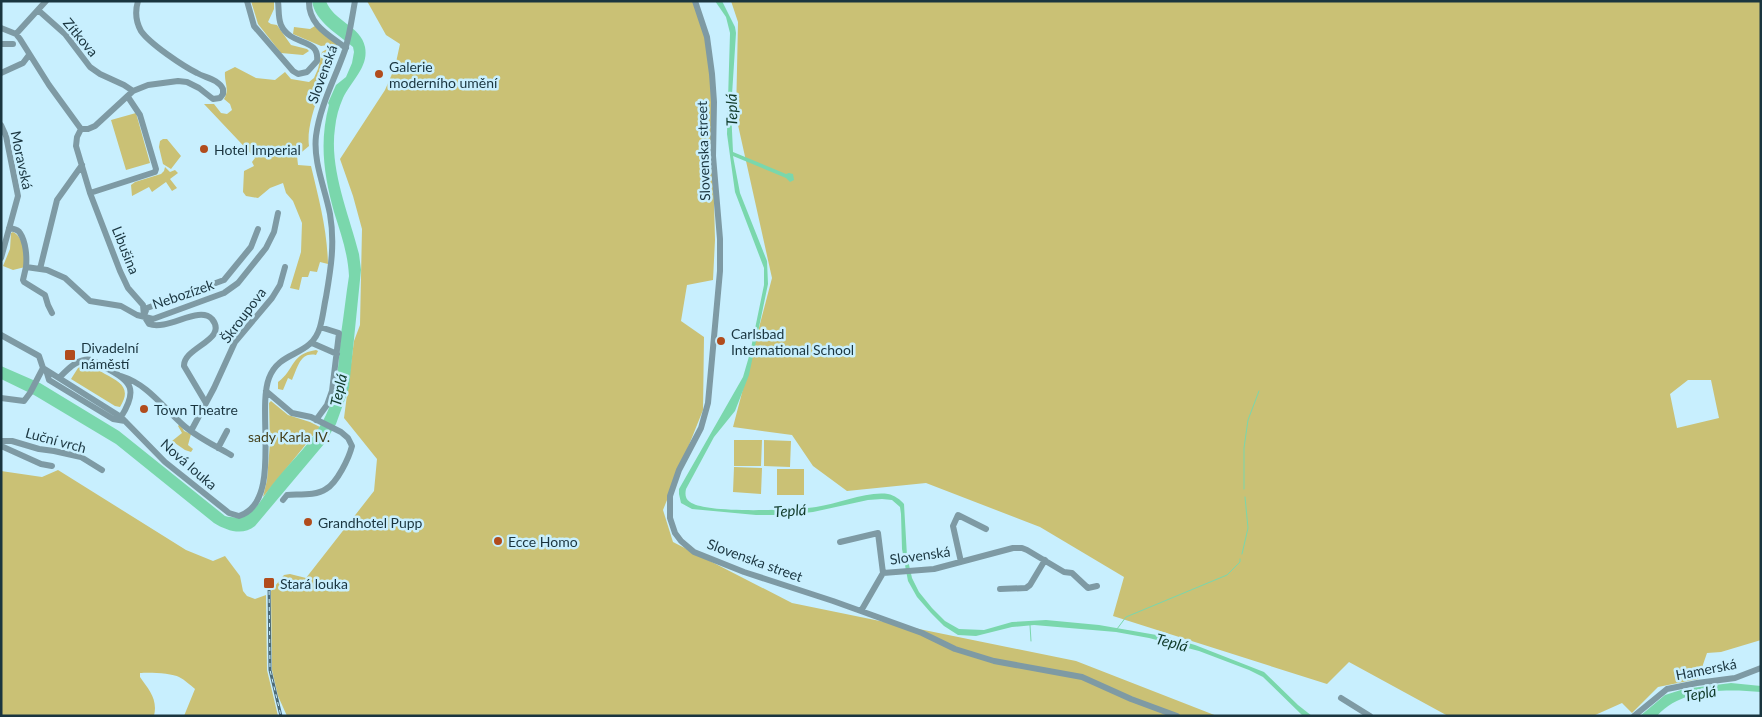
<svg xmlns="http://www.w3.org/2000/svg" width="1762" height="717" viewBox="0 0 1762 717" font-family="Lato,sans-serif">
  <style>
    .green { fill: #cac175; fill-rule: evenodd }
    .water { fill: #7ad7ac }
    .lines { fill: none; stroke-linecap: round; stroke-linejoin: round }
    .stream { stroke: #7ad7ac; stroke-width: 1 }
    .minor { stroke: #7e9aa4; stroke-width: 6 }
    .rail-casing { stroke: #4c6a76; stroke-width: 3 }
    .rail { stroke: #c8effe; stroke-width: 1; stroke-dasharray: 4; stroke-linecap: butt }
    .poi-dot { fill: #b14c1d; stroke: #c8effe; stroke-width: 2 }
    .labels { text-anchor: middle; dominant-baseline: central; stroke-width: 5; stroke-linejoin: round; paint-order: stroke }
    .street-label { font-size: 14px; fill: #1a353f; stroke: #c8effe }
    .poi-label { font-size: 14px; fill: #1a353f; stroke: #c8effe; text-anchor: start }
    .park-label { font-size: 14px; fill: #443f1a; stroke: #c8effe }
    .water-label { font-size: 15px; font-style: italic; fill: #0f3928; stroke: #c8effe }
  </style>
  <rect width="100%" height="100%" fill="#c8effe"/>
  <path class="green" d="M251,1H274V9L268,22L271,24L277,25L291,45L307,49L309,51L303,55L281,53L258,24Z
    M367,1H694L710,49L715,240L713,280L687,285L681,321L704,337L703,410L663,510L673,542L792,603L1076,661L1217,716H287L278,696L272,670L271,591L284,575L290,574L306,578L374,491L377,459L344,418L354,341L360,325L362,229L353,196L340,159L385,90L395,67L400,44L386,35Z
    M731,1H1761V640L1721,652L1707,653L1698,679L1658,687L1632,713L1622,703L1593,716H1448L1349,662L1327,684L1113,616L1124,577L1040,527L926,483L847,491L813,466L792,435L733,427L772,278L736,116L738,22ZM1688,380H1711L1719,418L1677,428L1670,394Z
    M315,26L340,45C329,70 305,119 309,146L297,156L298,165L311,166C319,200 327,228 328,264L320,262L317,272L310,271L308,277H302L299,290L290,288L301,252L302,223L293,201L286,193L283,183L270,188L258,198L246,196L243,192L244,171L254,166L252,162L255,158L204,104H214L221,113L227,114L232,110L230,104L224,99C230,89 224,83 225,72L235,67L256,78L275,80L285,72L291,79L309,82L314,78L318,69L322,52L327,49L328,45L321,46L293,34L294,27L310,29Z
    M136,113L150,163L126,170L111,120Z
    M163,139H167L181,156L171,169L163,164L159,147L160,141Z
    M165,167L170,172L175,170L178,173L170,179L177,188L172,191L166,182L152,192L149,187L132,196L131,185L135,182L161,174L164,171Z
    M13,232C25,238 24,255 25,267L13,270L3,266L10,249L11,233Z
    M316,350L318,351L316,355C300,352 298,367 292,380L288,378L283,390L278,389V382C295,370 290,354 316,350Z
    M87,364C93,367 99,370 105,374C120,382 132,388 120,407L115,406L71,379L78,368Z
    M271,401L288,415L310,422L320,427L263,497L267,480L270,443L269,403Z
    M180,424L184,431L191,434L188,445L193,449L191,452L185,450L172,441L182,433L178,426Z
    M734,440H762L761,466H734Z
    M764,440L791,441L790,467L764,466Z
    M734,467L762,468L761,494L733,492Z
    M777,469H804V495H777Z
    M58,470L186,550L213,561L225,556L240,576L243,591L247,596L255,599L266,595L267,670L278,716H184L195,689C190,685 185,680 179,677C173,673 148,672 140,673V677C149,690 158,699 154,716H1V471L42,477Z"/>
  <path class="water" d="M312,1H326C333,21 361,26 365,47C369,67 351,81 343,98C339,107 336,117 335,128C329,169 349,214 359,254L361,270L349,388L336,424L324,444L255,526C243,536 227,531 214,523L116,444L34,395L1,379V366L40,383L119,431L225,516C252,523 258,503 272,485C287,465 307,448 320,426C338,398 338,366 341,334C344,314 346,295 349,276C348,254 341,234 334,212C324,176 319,142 329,105L328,103L336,85L346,77L352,63L354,52L353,47C338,34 315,22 312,1Z
    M715,1H722L735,27L736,33L731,110L733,152L786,174L789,173L793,174L794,180L790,182L786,178L733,156L740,193L767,261L768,284L749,375L735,411L714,437L686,489C685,494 685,499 690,502C706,514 794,510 816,507C838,504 867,491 888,494C894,495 901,500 904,504L907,556L912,578L919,592L932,608L945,621L959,629L984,630L1012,622L1046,620L1099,625L1168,637L1195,645L1264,672L1298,705L1312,716H1303L1263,677L1249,670L1199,651L1149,638L1116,632L1034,625L1012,627L976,636L958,635L944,626L931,613L917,597L908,581L902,549L901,514L900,507L892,500L882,499L868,500L813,512L786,515H756L692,509L681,503L679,494V489L743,377L750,353L764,285V268L735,192L727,134L730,33L726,17Z
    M1731,683L1761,686V692C1726,689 1682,688 1657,716H1640L1665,695L1684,689Z"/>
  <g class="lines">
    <path class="stream" d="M1244,489V448L1248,420L1259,391
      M1242,554L1248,528L1245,497
      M1030,625L1031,641
      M1117,629L1126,617L1227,575L1240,562V559"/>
    <path class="minor" d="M247,1L254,26L293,71L298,74L307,72L317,61C320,37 291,47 281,25C278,18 279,9 278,1
      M309,1C308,25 329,35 346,48
      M695,1L707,37L712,74L714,102L713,156L720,239V271L708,403L701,428L679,470L670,496V518L675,533L681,541L694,552L744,572L833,601L922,633L955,649L994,661L1082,677L1131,699L1177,716
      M38,10L65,34L90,67L100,74L124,85L133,91
      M1,28L16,34L20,39L49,85L81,129
      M16,34L46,1
      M1,44H13
      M1,73L23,63L29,55
      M1,125L6,136L18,196L1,258
      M81,129H88L95,126L133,91L148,85L178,81L187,82L199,88L213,99L220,98L223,94V89C218,79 206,78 197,73C183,66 150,44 141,31C136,22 135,11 138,1
      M81,129L77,137L76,146L90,193L120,271L128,288L143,305L144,316
      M90,193L155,172L156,169L140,115L128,97
      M9,228C13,229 18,229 20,233C26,242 27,257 26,267L47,270L65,278L90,301L121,306L137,315L153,319L224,293L238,283L266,248L274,232L278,213
      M26,267L23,280L24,282L45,295L48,305L52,313
      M40,269L57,200L82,165
      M145,313L147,308L224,280L251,247L258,229
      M144,316L149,324C168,331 199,305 212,319C229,340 183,347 184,366L206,403
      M1,335L39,356L43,368
      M312,343L337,354
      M43,368L121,417L165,462L229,513L239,516C283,502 256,412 269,378C280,349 311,358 320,327C323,317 324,306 326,297C331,268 335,243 330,214C325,188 313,162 316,136C320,105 335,79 345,50C350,34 352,17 355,1
      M46,370L49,380L113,419L125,421
      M121,376C147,384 162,406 182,424C196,437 214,445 231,455
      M59,378C66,371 74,362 84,360C92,358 99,364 106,368C132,381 138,390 121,417
      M266,391L292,413L311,417L341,432L348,438L352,446C349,458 337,483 326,489C316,496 298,494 287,495L283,500
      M1,398L24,401L30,393L43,368
      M316,420L327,405L332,391L339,333L320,327
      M191,431L214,388L235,342L272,298L280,285L285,267
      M1,441H12L39,449L54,451L81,457L102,470
      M1,446L41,464L52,466
      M218,448L227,431
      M840,542L878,533L883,573
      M961,562L953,526L958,515L986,529
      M1000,589L1026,588L1030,585L1045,560
      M861,611L883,573L934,569L1013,548H1022L1027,550L1064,572L1072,573L1088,588L1097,586
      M1341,698L1370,716
      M1634,716L1667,689L1697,683L1735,678L1761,668"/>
    <g class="rail-casing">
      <path id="rail" d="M269,583L270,670L281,716"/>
    </g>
    <use href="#rail" class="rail"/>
  </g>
  <g class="poi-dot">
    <circle cx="379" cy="74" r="5"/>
    <circle cx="204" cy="149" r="5"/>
    <circle cx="721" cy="341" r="5"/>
    <rect x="64" y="349" width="12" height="12" rx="2.5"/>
    <circle cx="144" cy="409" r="5"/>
    <circle cx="308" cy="522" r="5"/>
    <circle cx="498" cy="541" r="5"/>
    <rect x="263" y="577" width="12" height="12" rx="2.5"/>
  </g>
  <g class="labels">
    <g class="street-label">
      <text transform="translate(81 37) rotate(50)">Zítkova</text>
      <text transform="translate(322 74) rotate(-70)">Slovenská</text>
      <text transform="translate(703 151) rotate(-92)">Slovenska street</text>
      <text transform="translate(22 160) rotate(78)">Moravská</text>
      <text transform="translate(126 250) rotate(68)">Libušina</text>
      <text transform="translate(183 294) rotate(-19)">Nebozízek</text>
      <text transform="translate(243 315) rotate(-53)">Škroupova</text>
      <text transform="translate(56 440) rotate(15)">Luční vrch</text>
      <text transform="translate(189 464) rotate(41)">Nová louka</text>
      <text transform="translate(920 555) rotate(-8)">Slovenská</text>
      <text transform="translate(755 560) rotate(20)">Slovenska street</text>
      <text transform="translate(1706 669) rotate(-11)">Hamerská</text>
    </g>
    <g class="poi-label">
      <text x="389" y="66">Galerie<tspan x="389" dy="16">moderního umění</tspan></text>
      <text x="214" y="149">Hotel Imperial</text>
      <text x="731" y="333">Carlsbad<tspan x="731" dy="16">International School</tspan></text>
      <text x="81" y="347">Divadelní<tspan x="81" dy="16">náměstí</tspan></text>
      <text x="154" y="409">Town Theatre</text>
      <text x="318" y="522">Grandhotel Pupp</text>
      <text x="508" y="541">Ecce Homo</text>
      <text x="280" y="583">Stará louka</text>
    </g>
    <g class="park-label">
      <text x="289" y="436">sady Karla IV.</text>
    </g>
    <g class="water-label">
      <text transform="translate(731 110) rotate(-91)">Teplá</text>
      <text transform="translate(338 390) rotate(-78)">Teplá</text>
      <text transform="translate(790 510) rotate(-4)">Teplá</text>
      <text transform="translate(1172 642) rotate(15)">Teplá</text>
      <text transform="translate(1700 693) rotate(-10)">Teplá</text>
    </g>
  </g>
  <rect width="1762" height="717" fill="none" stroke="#1a353f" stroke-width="5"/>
</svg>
